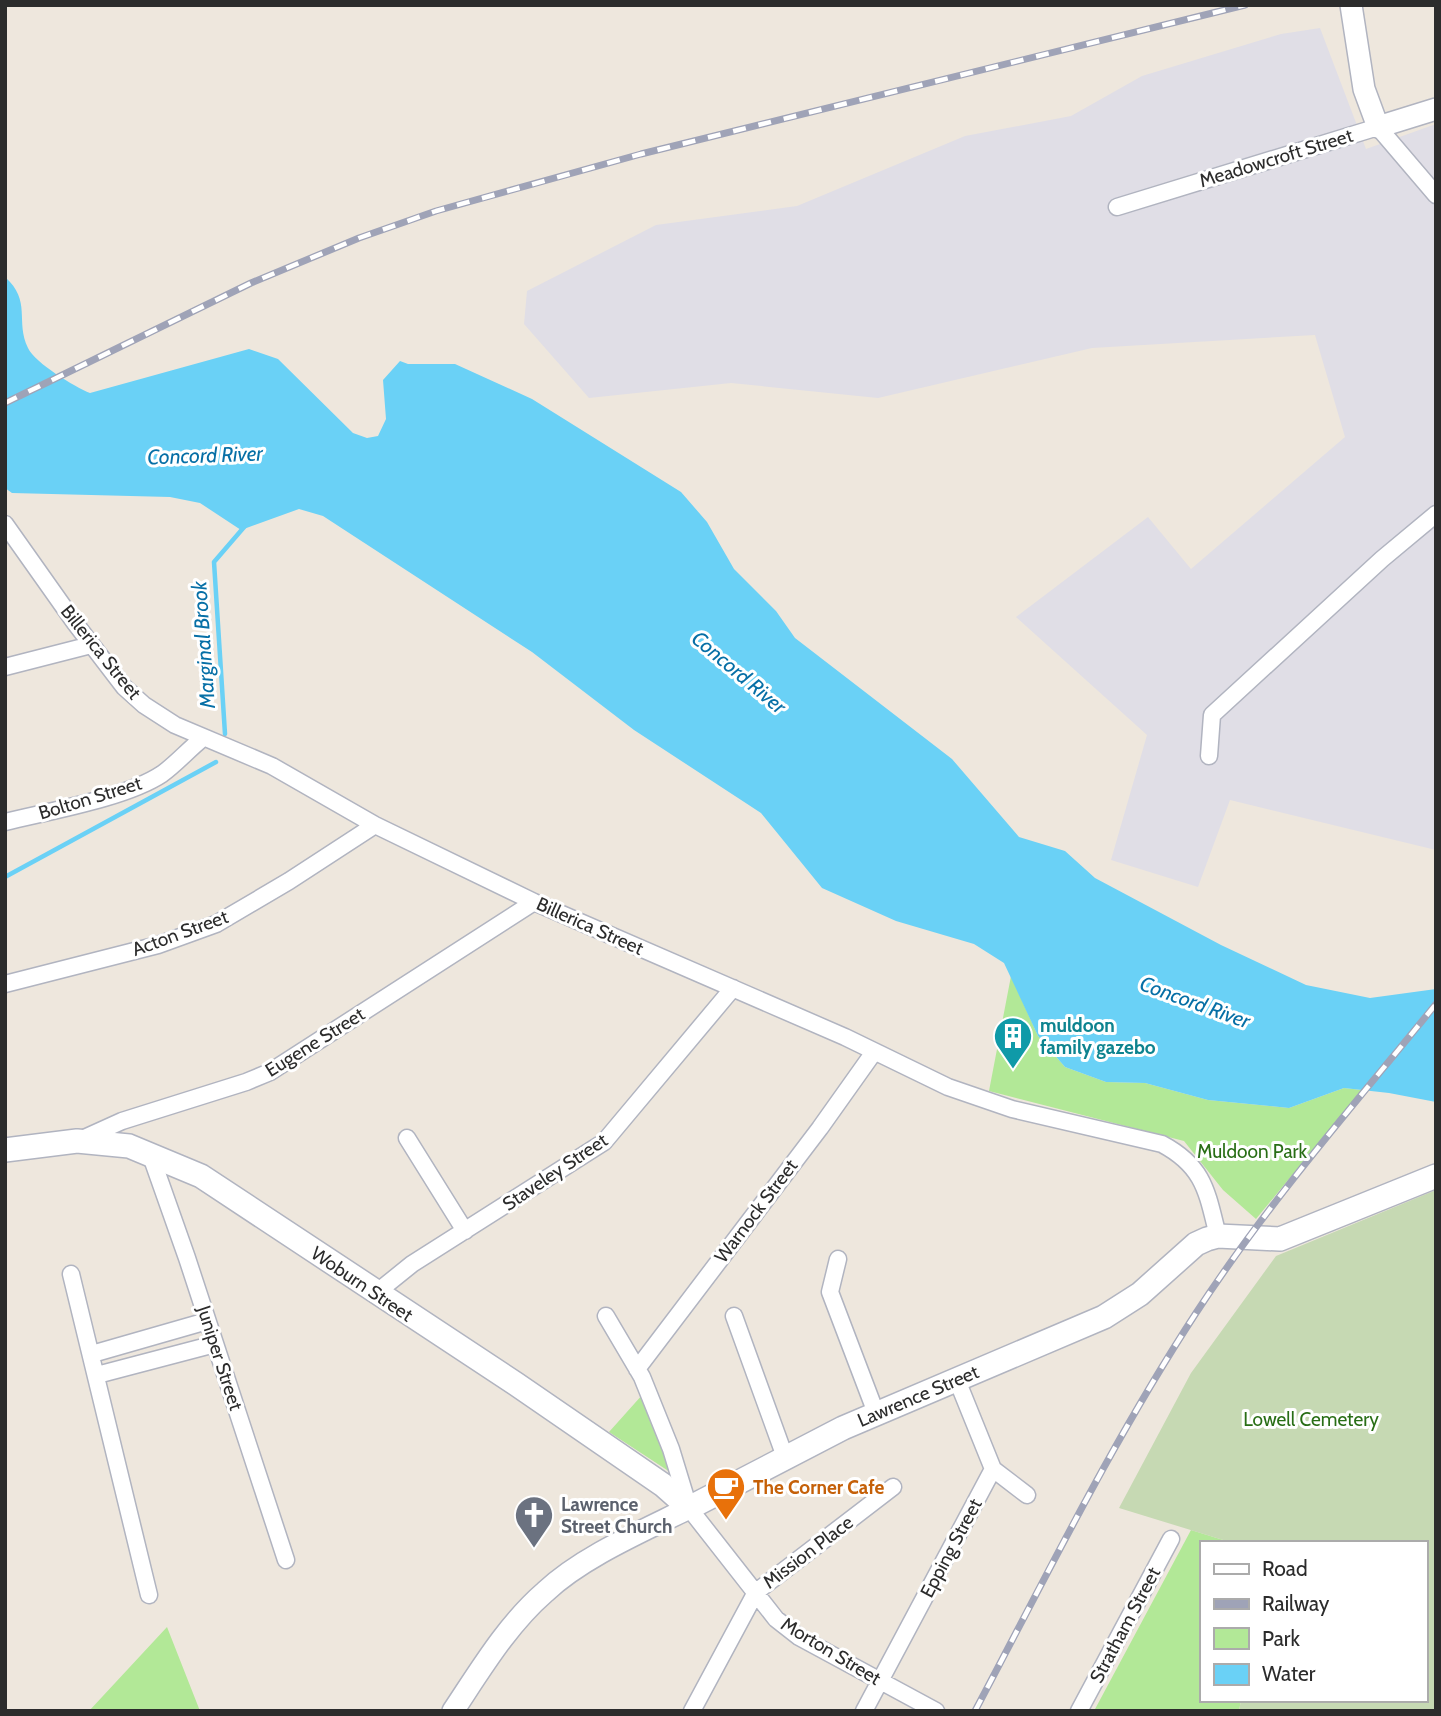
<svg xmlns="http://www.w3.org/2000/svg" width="1441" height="1716" viewBox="0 0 1441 1716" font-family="Cabin,sans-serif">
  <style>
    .industrial { fill: #e0dee6 }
    .green { fill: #b2e897 }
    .cemetery { fill: #c6d9b3 }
    .water { fill: #6ad1f6 }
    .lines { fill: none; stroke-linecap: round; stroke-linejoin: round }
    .stream { stroke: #6ad1f6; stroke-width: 4.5 }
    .minor-casing { stroke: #b1b4c0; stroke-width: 19 }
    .tertiary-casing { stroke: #b1b4c0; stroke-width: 24 }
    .secondary-casing { stroke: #b1b4c0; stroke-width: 26 }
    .minor { stroke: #fff; stroke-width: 16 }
    .tertiary { stroke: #fff; stroke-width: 21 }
    .secondary { stroke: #fff; stroke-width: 23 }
    .rail-casing { stroke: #9fa3b7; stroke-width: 7 }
    .rail { stroke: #fff; stroke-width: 4.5; stroke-dasharray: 13; stroke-linecap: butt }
    .labels { text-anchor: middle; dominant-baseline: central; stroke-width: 6; stroke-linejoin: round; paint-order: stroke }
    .street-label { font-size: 19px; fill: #2c2c2c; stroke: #fff }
    .culture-label { font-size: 19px; font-weight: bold; fill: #0d838f; stroke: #fff; text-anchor: start }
    .park-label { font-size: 19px; fill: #296e16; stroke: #fff }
    .food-label { font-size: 19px; font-weight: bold; fill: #c56008; stroke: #fff; text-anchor: start }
    .worship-label { font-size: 19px; font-weight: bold; fill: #5b616d; stroke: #fff; text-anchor: start }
    .water-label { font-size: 21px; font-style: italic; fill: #066fa6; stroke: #fff }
  </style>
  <rect width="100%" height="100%" fill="#eee7dd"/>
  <path class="industrial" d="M1320,28L1366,149L1436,124V850L1230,800L1198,887L1111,860L1147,735L1016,617L1148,517L1191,569L1345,437L1315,335L1092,348L878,398L731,383L589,398L524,324L527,291L656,225L797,206L965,136L1071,116L1142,76L1281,34Z"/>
  <path class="green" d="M1011,976L1038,1036L1065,1067L1106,1082L1145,1083L1208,1100L1289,1108L1344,1088L1362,1090L1256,1219L1223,1190L1184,1141L989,1091Z
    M643,1394L670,1472L609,1432Z
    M1191,1530L1233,1543H1201V1700H1241L1239,1711H1094Z
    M167,1627L200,1711H89Z"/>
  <path class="cemetery" d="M1436,1190V1711H1239L1241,1700H1425V1543H1233L1119,1508L1191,1373L1276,1256Z"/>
  <path class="water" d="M5,277C32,301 15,321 28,348C35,363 75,387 90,393L249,349L278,359L353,433L367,438L378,436L386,419L383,380L400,361L408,364H455L532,399L681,492L707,522L734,569L776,611L795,638L952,759L1019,837L1065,851L1095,878L1221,945L1306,985L1370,998L1436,989V1102L1389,1093L1344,1088L1289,1108L1208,1100L1145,1083L1106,1082L1065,1067L1038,1036L1004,963L974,944L896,921L822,888L761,813L634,730L532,652L323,516L299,509L241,530L200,503L170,497L12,493L5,488Z"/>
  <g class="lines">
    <path class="stream" d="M225,734L214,562L245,526
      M5,877L216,762"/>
    <g class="minor-casing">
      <path id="minor" d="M1117,207L1378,127L1436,195
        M5,524L75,623L124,687L144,705L175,725L272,766L375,825L534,902L845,1037L948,1087L1012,1109L1162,1144C1205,1167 1207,1193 1218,1236
        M5,667L91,645
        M1209,756L1212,715L1382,559L1436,514
        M5,822C49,811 126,798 162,774C176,764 189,749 203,738
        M5,984L158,945L216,924L289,881L375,825
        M407,1138L465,1231
        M80,1140L122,1121L246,1082L270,1072L534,902
        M151,1156L187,1258L286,1560
        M838,1259L830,1292L876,1413
        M71,1274L149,1595
        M376,1293L412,1264L604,1142L733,988
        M606,1316L642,1377L671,1449L689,1508L776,1619L799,1637L936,1711
        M734,1316L785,1457
        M92,1354L207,1321
        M637,1369L820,1128L874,1052
        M97,1375L215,1344
        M993,1469L1027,1495
        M692,1711L756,1592L893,1487
        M864,1711L993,1469L957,1380
        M1079,1711L1171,1539"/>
    </g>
    <g class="tertiary-casing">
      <path id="tertiary" d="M1351,5L1364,89L1378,127L1436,109
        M453,1711C481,1669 507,1625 545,1592C582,1557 643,1531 689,1508"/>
    </g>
    <g class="secondary-casing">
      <path id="secondary" d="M5,1150L77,1141L129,1146L201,1176L516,1384L663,1485L689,1508L843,1428L1104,1317L1140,1294L1196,1244L1207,1239L1218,1236L1280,1239L1436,1176"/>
    </g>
    <use href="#minor" class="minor"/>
    <use href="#tertiary" class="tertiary"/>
    <use href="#secondary" class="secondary"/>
    <g class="rail-casing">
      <path id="rail" d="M5,403L251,283L359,238L436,211L641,154L1245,5
        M975,1711C1046,1577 1113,1440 1196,1313C1267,1204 1354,1105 1436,1004"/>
    </g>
    <use href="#rail" class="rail"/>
  </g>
  <defs>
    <g id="building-pin" transform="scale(2.0125)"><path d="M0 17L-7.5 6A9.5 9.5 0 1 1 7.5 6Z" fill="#0f9aa8" stroke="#fff"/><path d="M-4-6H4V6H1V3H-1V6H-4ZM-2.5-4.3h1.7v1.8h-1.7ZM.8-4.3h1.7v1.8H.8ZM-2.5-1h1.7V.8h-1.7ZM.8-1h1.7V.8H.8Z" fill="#fff"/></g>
    <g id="cafe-pin" transform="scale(2.0125)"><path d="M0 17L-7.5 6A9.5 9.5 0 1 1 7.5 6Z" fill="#e8710a" stroke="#fff"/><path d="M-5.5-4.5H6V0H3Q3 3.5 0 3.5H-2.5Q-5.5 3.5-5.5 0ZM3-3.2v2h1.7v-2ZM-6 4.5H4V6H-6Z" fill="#fff"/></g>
    <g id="church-pin" transform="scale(2.0125)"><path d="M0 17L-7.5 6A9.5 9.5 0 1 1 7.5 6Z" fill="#6b7280" stroke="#fff"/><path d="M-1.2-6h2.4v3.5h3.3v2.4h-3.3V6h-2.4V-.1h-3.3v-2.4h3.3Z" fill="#fff"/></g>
  </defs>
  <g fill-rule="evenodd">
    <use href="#building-pin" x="1013" y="1036"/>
    <use href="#cafe-pin" x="726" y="1487"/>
    <use href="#church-pin" x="534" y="1515"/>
  </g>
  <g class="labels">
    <g class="street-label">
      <text transform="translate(1276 158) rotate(-17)">Meadowcroft Street</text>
      <text transform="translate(101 652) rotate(51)">Billerica Street</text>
      <text transform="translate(90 798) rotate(-17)">Bolton Street</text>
      <text transform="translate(590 926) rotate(24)">Billerica Street</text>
      <text transform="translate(180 933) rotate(-20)">Acton Street</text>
      <text transform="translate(315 1042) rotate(-32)">Eugene Street</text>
      <text transform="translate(555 1172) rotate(-34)">Staveley Street</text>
      <text transform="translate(756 1211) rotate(-53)">Warnock Street</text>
      <text transform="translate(362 1284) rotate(34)">Woburn Street</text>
      <text transform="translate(220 1358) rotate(72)">Juniper Street</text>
      <text transform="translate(918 1396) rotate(-23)">Lawrence Street</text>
      <text transform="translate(951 1548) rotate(-62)">Epping Street</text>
      <text transform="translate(808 1552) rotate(-37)">Mission Place</text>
      <text transform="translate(1125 1625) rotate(-62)">Stratham Street</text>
      <text transform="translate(831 1651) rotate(31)">Morton Street</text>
    </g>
    <g class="culture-label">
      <text x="1040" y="1025">muldoon<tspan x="1040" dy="22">family gazebo</tspan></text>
    </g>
    <g class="park-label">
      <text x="1252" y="1151">Muldoon Park</text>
      <text x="1311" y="1419">Lowell Cemetery</text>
    </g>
    <g class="food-label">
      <text x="753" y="1487">The Corner Cafe</text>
    </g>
    <g class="worship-label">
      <text x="561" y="1504">Lawrence<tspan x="561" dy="22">Street Church</tspan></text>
    </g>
    <g class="water-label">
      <text transform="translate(205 455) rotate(-2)">Concord River</text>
      <text transform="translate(203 645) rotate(-94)">Marginal Brook</text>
      <text transform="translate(739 672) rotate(40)">Concord River</text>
      <text transform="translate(1195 1002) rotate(20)">Concord River</text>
    </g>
  </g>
  <rect width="1441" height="1716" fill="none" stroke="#2c2c2c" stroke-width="14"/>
  <rect x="1200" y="1541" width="228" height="161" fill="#ffffff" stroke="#ababab" stroke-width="2"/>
  <rect x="1214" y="1564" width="35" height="10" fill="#ffffff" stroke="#ababab" stroke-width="2"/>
  <text x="1262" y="1576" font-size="21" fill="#2c2c2c">Road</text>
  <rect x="1214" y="1599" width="35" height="10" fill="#9fa3b7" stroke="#ababab" stroke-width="2"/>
  <text x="1262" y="1611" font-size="21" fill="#2c2c2c">Railway</text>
  <rect x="1214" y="1628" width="35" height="21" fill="#b2e897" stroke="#ababab" stroke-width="2"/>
  <text x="1262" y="1646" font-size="21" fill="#2c2c2c">Park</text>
  <rect x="1214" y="1664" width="35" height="21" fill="#6ad1f6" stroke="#ababab" stroke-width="2"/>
  <text x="1262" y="1681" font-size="21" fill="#2c2c2c">Water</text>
</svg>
